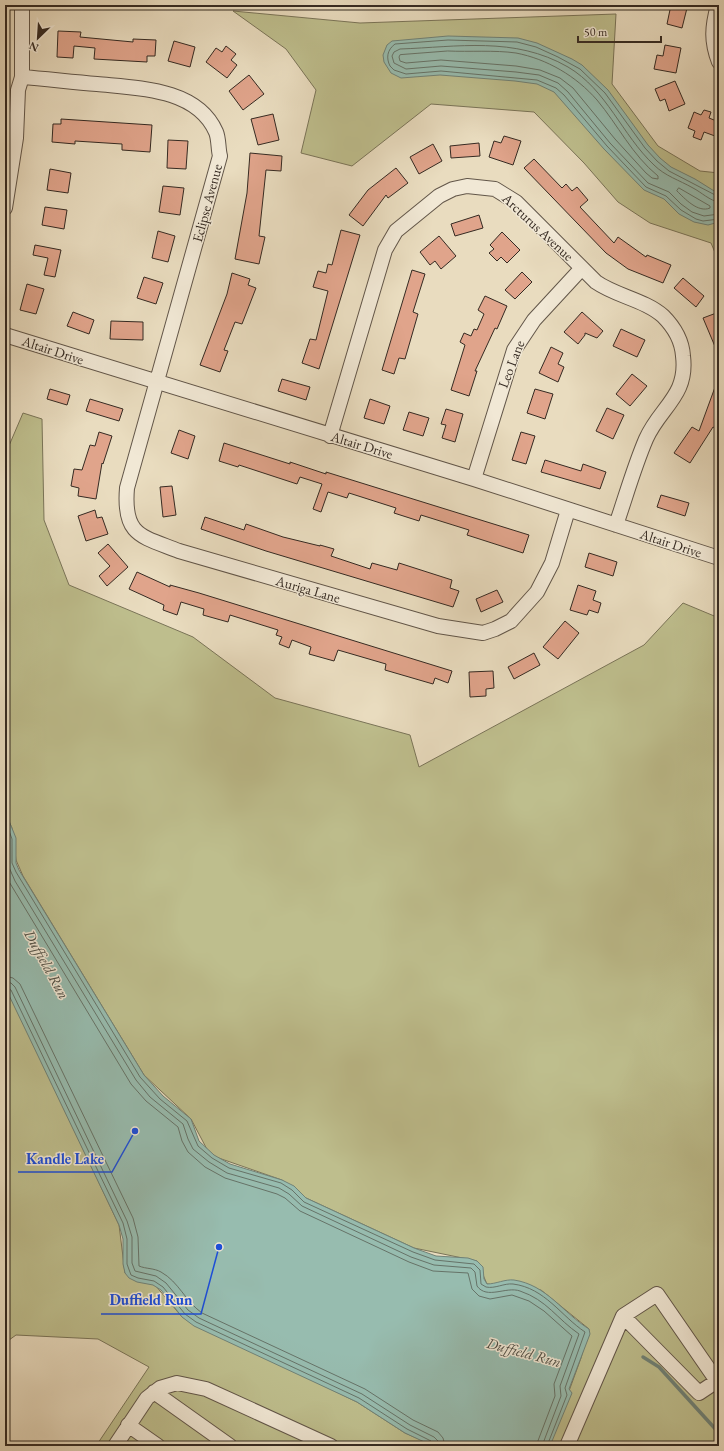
<svg xmlns="http://www.w3.org/2000/svg" width="724" height="1451" viewBox="0 0 724 1451" font-family="'EB Garamond',serif">
  <style>
    .green { fill: #bebe8d; stroke: #7a7458 }
    .water { fill: #97bcaf; stroke: #708277 }
    .lines { fill: none; stroke-linecap: round; stroke-linejoin: round }
    .shore { stroke: #667368; stroke-width: 1 }
    .stream { stroke: #708277; stroke-width: 3.5 }
    .building { fill: #e0a48b; stroke: #352a22 }
    .minor-casing { stroke: #625649; stroke-width: 16 }
    .minor { stroke: #f1e8d5; stroke-width: 14 }
    .labels { text-anchor: middle; dominant-baseline: central; stroke-width: 3; stroke-linejoin: round; paint-order: stroke }
    .street-label { font-size: 14px; fill: #352a22; stroke: #f1e8d5 }
    .water-label { font-size: 15px; font-style: italic; fill: #4e4e45; stroke: #f1e8d5 }
    .leader { fill: none; stroke: #1d4ed8; stroke-width: 1.5 }
    .callout-dot { fill: #1d4ed8; stroke: #f1e8d5; stroke-width: 1.5 }
    .callout-label { font-size: 15px; text-anchor: middle; font-weight: bold; fill: #1d4ed8; stroke: #f1e8d5; stroke-width: 3; stroke-linejoin: round; paint-order: stroke }
  </style>
  <rect width="100%" height="100%" fill="#e9dcbf"/>
  <filter id="stains"><feTurbulence type="fractalNoise" baseFrequency=".005" numOctaves="4"/><feColorMatrix values="0 0 0 0 .2 0 0 0 0 .09 0 0 0 0 .02 0 0 0 .5 -.17"/></filter>
  <radialGradient id="worn" r=".72"><stop offset=".6" stop-color="#630" stop-opacity="0"/><stop offset="1" stop-color="#630" stop-opacity=".3"/></radialGradient>
  <path class="green" d="M233,11L360,23L616,14L612,84L658,146L700,171L719,173V262L711,243L650,223L618,202L584,163L534,112L431,104L352,166L301,153L316,90L286,49Z
    M23,413L42,419L44,520L69,585L193,637L275,698L410,735L419,767L644,645L683,603L719,618V1446H549L581,1358L589,1329L541,1290L487,1284L477,1261L414,1248L306,1198L282,1180L210,1155L191,1119L144,1075L23,876L16,860L12,828L5,814V455Z
    M5,984L119,1225L125,1273L155,1285L182,1317L357,1402L405,1433L435,1446H96L149,1367L98,1339L16,1335L5,1343Z"/>
  <path class="water" d="M448,36L518,38L537,43L572,59L582,65L608,90L648,145L660,158L671,167L695,179L719,194V222L708,225L694,222L679,214L664,199L644,190L604,149L554,92L537,84L515,81L440,75L401,78L391,73L384,62L383,55L387,45L392,41Z
    M5,811L16,838V863L19,870L144,1075L163,1096L191,1119L199,1141L214,1155L230,1164L282,1180L294,1186L306,1198L414,1248L436,1256L468,1258L477,1261L483,1267L484,1279L487,1284C496,1284 505,1279 514,1280C547,1285 563,1313 589,1329L590,1334L569,1389L572,1393L550,1446H433L405,1433L357,1402L194,1326L182,1317L161,1290L153,1285L137,1282L129,1278L125,1273L123,1264V1239L119,1225L5,987Z"/>
  <g class="lines">
    <path class="shore" d="M448,51C469,52 495,50 516,53C547,59 576,76 597,100C618,125 632,155 658,176V179L652,178L646,173L615,139L573,88L560,78L540,70L516,66L441,60L406,63L400,61L399,57L400,55Z
      M679,188L710,206V208C698,213 685,199 677,191Z
      M719,197L669,171L657,161L645,148L605,93L580,69L558,57L536,47L517,42L448,40L395,44C387,50 386,58 390,66L394,70L406,74L441,71L537,80L556,88L564,95L607,146L646,187L666,196L681,210L696,219L703,221L719,219
      M719,202C710,201 701,192 693,188C679,180 665,176 654,165C622,135 607,90 568,67C514,36 458,47 400,49L394,52L392,56L394,63L406,69L441,66L516,72L539,75L558,83L568,92L610,143L648,183L669,192L681,204L692,212L704,216L719,214
      M5,820L12,839V863L16,872L140,1077L160,1099L187,1121L198,1146L212,1158L229,1168L281,1183L292,1190L304,1202L413,1252L435,1260L474,1264L480,1270L481,1284L486,1287C495,1289 504,1283 513,1284C545,1288 561,1316 585,1332L565,1388L567,1395L547,1446
      M5,835L8,865L15,881L136,1080L150,1097L183,1124L188,1139L193,1149L209,1162L227,1173L279,1188L289,1194L302,1206L411,1257L434,1265L471,1268L475,1272L477,1286C487,1300 506,1286 520,1291C547,1300 557,1319 579,1334L560,1386L561,1396L542,1446
      M5,875L131,1084L146,1101L178,1127L182,1141L188,1152L205,1167L225,1178L277,1194L285,1198L300,1211L409,1262L433,1271L468,1273L472,1289L479,1296L490,1299L512,1295L529,1301L544,1311L572,1336L554,1384L555,1396L536,1446
      M5,976L13,978L20,984L133,1218L138,1237L139,1266C146,1269 154,1268 161,1272C179,1282 185,1301 202,1313L365,1389L413,1420L438,1432L443,1438L445,1446
      M5,982L11,983L15,987L127,1221L132,1237V1263L135,1271L156,1276L166,1283L188,1310L199,1318L362,1394L410,1425L434,1437L438,1441L439,1446
      M5,987L11,990L123,1223L127,1239V1264L131,1275L138,1278L154,1281L163,1287L185,1314L196,1322L359,1398L407,1429L431,1441L433,1446"/>
    <path class="stream" d="M643,1357L659,1367L719,1433"/>
  </g>
  <path class="building" d="M671,5L687,8L682,28L667,24Z
    M58,31L81,32L80,37L133,42V39L156,40L155,56H147V62L94,59L95,48L74,46L73,58L57,57Z
    M174,41L195,47L190,67L168,61Z
    M665,45L681,48L676,73L654,69L657,55L663,56Z
    M226,46L236,54L231,60L237,65L227,78L206,62L216,48L222,52Z
    M249,75L264,94L243,110L229,91Z
    M675,81L685,104L669,111L665,99L660,101L655,89Z
    M704,110L711,112L709,118L719,122V125L715,136L704,132L701,140L693,137L695,131L688,128L694,112L701,115Z
    M273,114L279,140L258,145L251,119Z
    M61,119L152,125L150,152L122,150V144L75,141V144L52,142L53,124H61Z
    M504,136L521,141L513,165L489,157L494,141L501,143Z
    M168,140L188,141L186,169L167,168Z
    M479,143L480,156L451,158L450,146Z
    M433,144L442,161L419,174L410,157Z
    M250,153L282,156L281,171L266,170L259,236L265,237L259,264L235,259L247,193Z
    M534,159L562,188L566,184L572,191L577,187L588,200L580,207L614,243L618,237L646,257L647,255L671,265L663,283L628,269L606,253L524,168Z
    M396,168L408,183L388,198L386,195L363,226L349,215L368,190Z
    M50,169L71,173L68,193L47,190Z
    M163,186L184,188L180,215L159,212Z
    M45,207L67,210L64,229L42,225Z
    M479,215L483,228L455,236L451,224Z
    M341,230L360,235L319,369L302,363L310,339L316,340L328,291L313,287L318,271L326,273L328,264L332,265Z
    M158,231L175,236L168,262L152,258Z
    M502,232L520,250L507,263L501,257L497,261L489,253L494,249L490,245Z
    M439,236L456,256L441,269L435,261L430,265L420,252Z
    M35,245L61,250L55,277L44,275L48,258L33,255Z
    M412,270L425,274L413,312L418,314L405,359L399,358L394,374L382,370Z
    M522,272L532,282L515,299L505,290Z
    M232,273L250,279L248,285L256,288L242,324L235,322L224,350L228,351L220,372L200,365L227,294Z
    M144,277L163,283L156,304L137,298Z
    M683,278L704,296L696,307L674,288Z
    M27,284L44,289L36,314L20,310Z
    M485,296L507,306L497,329L495,328L475,371H477L469,396L451,390L465,345L460,342L464,333L471,336L474,329L477,330L484,314L478,310Z
    M73,312L94,320L89,334L67,326Z
    M582,312L603,331L597,338L585,333V335L578,344L564,332Z
    M719,312V356L703,318Z
    M111,321L143,322V340L110,339Z
    M621,329L645,340L637,357L613,346Z
    M551,347L563,353L558,364L564,367L558,382L539,373Z
    M632,374L647,386L630,406L616,394Z
    M282,379L310,387L306,400L278,391Z
    M718,379L719,418L715,428L713,427L690,463L674,453L692,427L699,431Z
    M50,389L70,395L67,405L47,399Z
    M535,389L553,394L545,419L527,413Z
    M90,399L123,409L119,421L86,411Z
    M370,399L390,406L384,424L364,418Z
    M607,408L624,415L613,439L596,431Z
    M446,409L463,414L455,442L442,438L446,425L441,424Z
    M409,412L429,418L423,436L403,430Z
    M179,430L195,436L188,459L171,453Z
    M99,432L112,436L103,464L102,463L96,499L78,496L79,488L71,486L74,469L82,470L90,445L95,446Z
    M521,432L535,436L526,464L512,460Z
    M224,443L290,464V462L326,474V472L529,535L523,553L467,535L469,530L421,515L419,521L394,513L396,508L349,493L347,498L328,492L321,512L313,509L322,484L300,477L297,484L239,465L238,467L219,461Z
    M545,460L581,471L583,464L606,472L600,489L541,472Z
    M172,486L176,515L163,517L160,487Z
    M661,495L689,503L685,516L657,507Z
    M95,510L97,518L102,517L108,534L86,541L78,516Z
    M205,517L244,530L246,524L283,537L320,546V545L334,549L331,556L370,569L372,563L397,570L399,563L452,580L450,588L459,591L453,607L266,551L201,529Z
    M108,544L128,567L107,586L99,576L110,566L98,553Z
    M589,553L617,562L613,576L585,567Z
    M137,572L170,587V585L199,593L452,671L448,683L435,678L433,684L385,670L386,664L338,650L334,661L309,654L311,647L292,640L289,648L279,644L282,637L276,635L278,630L230,615L228,622L203,615L204,609L181,602L177,615L163,610L164,605L129,589Z
    M578,585L596,591L593,600L601,603L598,613L589,610L587,615L570,610Z
    M497,590L503,602L481,612L476,599Z
    M565,621L579,633L558,659L543,647Z
    M534,653L540,665L514,679L508,667Z
    M493,671L494,688L486,689V696L470,697L469,672Z"/>
  <g class="lines">
    <g class="minor-casing">
      <path id="minor" d="M718,5C712,27 711,41 719,62
        M22,77C47,79 72,82 97,84C137,88 197,88 216,132C219,139 218,149 220,156L127,488C123,536 141,536 179,551L438,626L483,633L495,629L511,621L537,592L552,563L568,510
        M5,208L16,138L18,90L22,77V5
        M5,335L474,479L719,558
        M330,436L385,250L396,231L439,196L453,189L467,186L495,189L516,202L596,282C616,296 645,300 663,316C674,327 682,341 683,356C688,396 660,407 646,439C634,467 626,496 616,525
        M474,479L514,350L534,320L582,268
        M154,1392L230,1446
        M128,1425L158,1446
        M115,1446L147,1398L160,1388L177,1383L206,1389L331,1446
        M567,1446L623,1316L699,1393L717,1381L657,1294L623,1316"/>
    </g>
    <use href="#minor" class="minor"/>
  </g>
  <g class="labels">
    <g class="street-label">
      <text transform="translate(207 203) rotate(-75)">Eclipse Avenue</text>
      <text transform="translate(538 227) rotate(43)">Arcturus Avenue</text>
      <text transform="translate(53 350) rotate(18)">Altair Drive</text>
      <text transform="translate(511 364) rotate(-69)">Leo Lane</text>
      <text transform="translate(362 445) rotate(17)">Altair Drive</text>
      <text transform="translate(671 543) rotate(18)">Altair Drive</text>
      <text transform="translate(308 589) rotate(16)">Auriga Lane</text>
    </g>
    <g class="water-label">
      <text transform="translate(47 964) rotate(61)">Duffield Run</text>
      <text transform="translate(524 1352) rotate(15)">Duffield Run</text>
    </g>
  </g>
  <path class="leader" d="M135 1131L112 1172H18M219 1247L201 1314H101"/>
  <g class="callout-dot">
    <circle cx="135" cy="1131" r="4"/>
    <circle cx="219" cy="1247" r="4"/>
  </g>
  <g class="callout-label">
    <text x="65" y="1164">Kandle Lake</text>
    <text x="151" y="1305">Duffield Run</text>
  </g>
  <rect width="724" height="1451" fill="none" stroke="#e9dcbf" stroke-width="20"/>
  <rect x="6" y="6" width="712" height="1439" fill="none" stroke="#352a22" stroke-width="2"/>
  <rect x="10" y="10" width="704" height="1431" fill="none" stroke="#352a22"/>
  <g transform="translate(38 38) rotate(205)" stroke="#f1e8d5" stroke-width="3" paint-order="stroke">
  <path d="M0-3L7 15L0 10L-7 15Z" fill="#352a22"/>
  <text y="-6" font-size="11" font-weight="bold" text-anchor="middle" fill="#352a22">N</text>
  </g>
  <path d="M578 36v6h83v-6" fill="none" stroke="#352a22" stroke-width="2"/>
  <text x="584" y="36" font-size="12" fill="#352a22" stroke="#f1e8d5" stroke-width="3" paint-order="stroke">50 m</text>
  <rect width="100%" height="100%" filter="url(#stains)"/>
  <rect width="100%" height="100%" fill="url(#worn)"/>
</svg>
